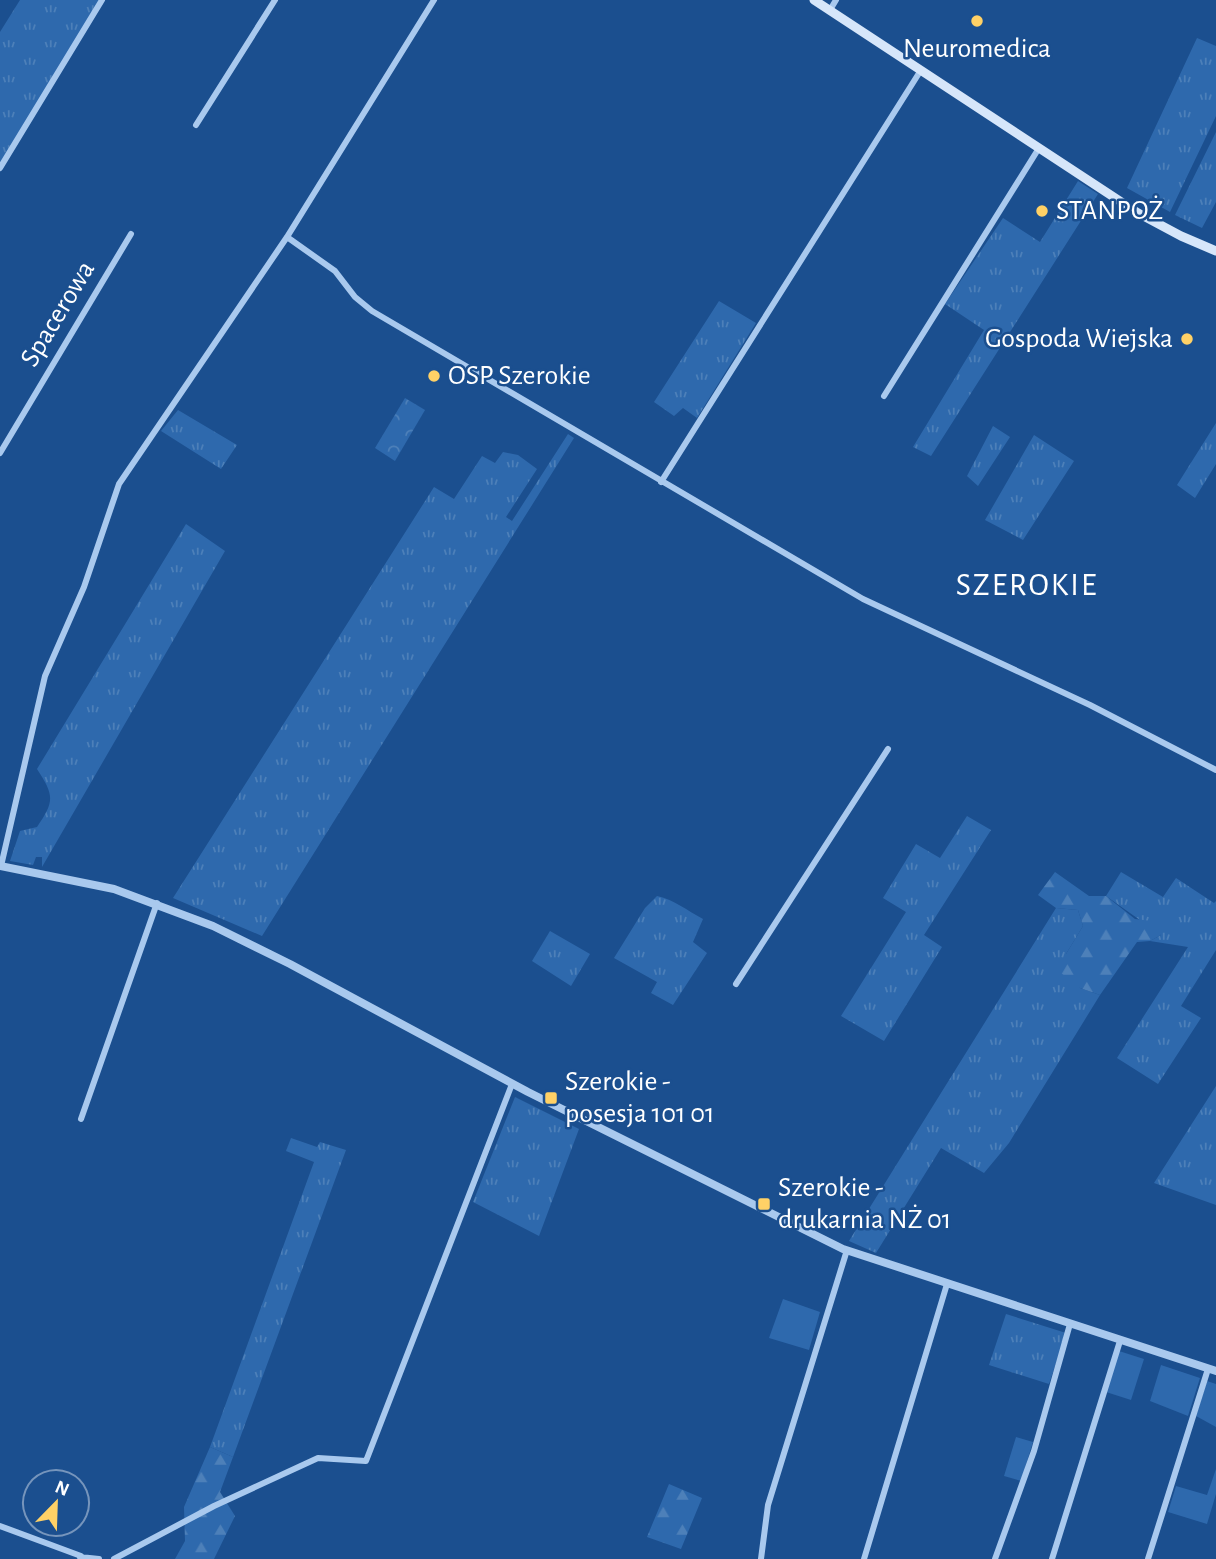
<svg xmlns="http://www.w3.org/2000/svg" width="1216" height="1559" viewBox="0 0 1216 1559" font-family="'Alegreya Sans',sans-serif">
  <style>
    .grass { fill: url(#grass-tufts) }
    .forest { fill: url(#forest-firs) }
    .park { fill: url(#park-crowns) }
    .garden { fill: #2e69ad }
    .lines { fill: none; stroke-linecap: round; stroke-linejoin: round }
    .minor { stroke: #a9c9ee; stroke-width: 6 }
    .tertiary { stroke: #a9c9ee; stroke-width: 8 }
    .secondary { stroke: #d6e6fa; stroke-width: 9 }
    .poi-dot { fill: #ffd166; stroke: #1b4f8f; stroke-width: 2.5 }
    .labels { text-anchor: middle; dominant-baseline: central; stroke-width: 5; stroke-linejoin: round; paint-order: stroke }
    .poi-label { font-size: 28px; fill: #fff; stroke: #1b4f8f; text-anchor: start }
    .street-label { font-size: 28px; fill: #fff; stroke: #1b4f8f }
    .quarter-label { font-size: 32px; letter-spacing: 2px; fill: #fff; stroke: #1b4f8f }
  </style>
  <defs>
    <pattern id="grass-tufts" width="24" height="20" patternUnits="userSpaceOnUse" patternTransform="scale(1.75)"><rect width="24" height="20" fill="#2e69ad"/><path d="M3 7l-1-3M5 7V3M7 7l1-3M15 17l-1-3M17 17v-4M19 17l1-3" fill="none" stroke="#4d80b9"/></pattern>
    <pattern id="forest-firs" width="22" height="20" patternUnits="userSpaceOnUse" patternTransform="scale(1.75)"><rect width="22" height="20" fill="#2e69ad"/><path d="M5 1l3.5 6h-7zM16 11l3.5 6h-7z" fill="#4d80b9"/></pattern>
    <pattern id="park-crowns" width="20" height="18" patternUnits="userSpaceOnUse" patternTransform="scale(1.75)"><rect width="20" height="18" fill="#2e69ad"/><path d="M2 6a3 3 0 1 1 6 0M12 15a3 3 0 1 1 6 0" fill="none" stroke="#4d80b9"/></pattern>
  </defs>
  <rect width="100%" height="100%" fill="#1b4f8f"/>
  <path class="grass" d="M20,0H103L0,172V32Z
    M1197,38L1216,46V116L1170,212L1127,188Z
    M1216,132V202L1202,228L1175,215Z
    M1078,181L1098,194L931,456L913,447L984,330L945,304L1003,218L1040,242Z
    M719,301L756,323L697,418L683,408L674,416L654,402Z
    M178,410L237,445L221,469L161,431Z
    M1216,423V464L1195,498L1177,485Z
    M993,426L1010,437L978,486L967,476Z
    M568,434L574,438L262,936L173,898L434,487L454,499L482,456L495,463L503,452L518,455L537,469L506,517L512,521Z
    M1034,435L1074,461L1023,540L985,520Z
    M186,524L225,551L42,867V857H36L33,865L10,861L20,831L37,827C55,801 54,795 37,769Z
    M967,816L991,830L924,935L942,947L884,1041L841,1016L906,912L883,898L916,844L940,858Z
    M1121,872L1163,897L1176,878L1214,903L1216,901V950L1181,1006L1201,1018L1158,1084L1117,1058L1188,947L1150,941L1161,935L1106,896Z
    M657,896C675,900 686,910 703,919L693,942L707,953L673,1005L651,993L657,982L614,958L645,908Z
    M1056,908L1078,910L1083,926L1066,954L1080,988L1100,995L1009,1143L984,1173L941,1148L876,1253L849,1241Z
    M550,931L590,954L571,986L532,961Z
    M1216,1086V1205L1154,1183Z
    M515,1097L579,1129L539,1236L473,1202Z
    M291,1138L317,1147L320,1142L346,1150L233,1457L210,1447L314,1162L286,1151Z
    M1006,1314L1066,1333L1049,1384L989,1365Z"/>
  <path class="forest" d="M1055,872L1089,896H1106L1135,919L1152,921L1161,935L1150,941L1137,942L1100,995L1080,988L1061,973L1066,954L1083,926L1078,910L1056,908L1038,895Z
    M210,1447L233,1457L220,1492L235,1516L214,1559H175L185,1541L184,1507Z
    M669,1484L702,1498L681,1549L647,1537Z"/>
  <path class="park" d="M405,398L425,410L395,461L375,448Z"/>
  <path class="garden" d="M783,1299L820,1312L809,1350L769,1338Z
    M1119,1351L1144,1359L1131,1400L1106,1392Z
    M1161,1365L1200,1378L1188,1416L1150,1401Z
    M1207,1381L1216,1384V1427L1196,1416Z
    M1016,1437L1033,1442L1021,1481L1004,1476Z
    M1216,1469V1494L1207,1524L1168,1512L1176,1486L1207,1495Z"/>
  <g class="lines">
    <path class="minor" d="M830,10L836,0
      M196,125L275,0
      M0,168L102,0
      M287,237L335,271L355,297L372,311L863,599L1090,705L1216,770
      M884,396L1039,148
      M0,453L131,234
      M661,482L921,70
      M1,866L45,676L84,587L119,484L287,237L434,0
      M736,984L888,749
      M81,1119L157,903
      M0,1526L81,1556
      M80,1557L99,1559
      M114,1559L214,1506L318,1458L366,1461L512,1084
      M761,1559L768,1505L847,1250
      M864,1559L947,1284
      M995,1559L1034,1451L1070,1324
      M1052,1559L1120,1341
      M1148,1559L1208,1369"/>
    <path class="tertiary" d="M0,866L114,889L213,926L290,964L528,1092L843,1249L1216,1371"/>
    <path class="secondary" d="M814,0L1138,213L1181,236L1216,251"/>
  </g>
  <g class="poi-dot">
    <circle cx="977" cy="21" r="7"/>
    <circle cx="1042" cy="211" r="7"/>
    <circle cx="1187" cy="339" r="7"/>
    <circle cx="434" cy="376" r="7"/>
    <rect x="544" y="1091" width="14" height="14" rx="3.5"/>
    <rect x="757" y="1197" width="14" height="14" rx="3.5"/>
  </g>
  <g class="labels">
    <g class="poi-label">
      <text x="977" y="49" text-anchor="middle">Neuromedica</text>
      <text x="1056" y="211">STANPOŻ</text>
      <text x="1173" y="339" text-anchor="end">Gospoda Wiejska</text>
      <text x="448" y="376">OSP Szerokie</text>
      <text x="565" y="1082">Szerokie -<tspan x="565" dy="32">posesja 101 01</tspan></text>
      <text x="778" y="1188">Szerokie -<tspan x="778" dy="32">drukarnia NŻ 01</tspan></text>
    </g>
    <g class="street-label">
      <text transform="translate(58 314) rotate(-59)">Spacerowa</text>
    </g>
    <g class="quarter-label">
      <text x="1027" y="585">SZEROKIE</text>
    </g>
  </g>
  <g transform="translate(56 1503) rotate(23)"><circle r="33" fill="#1b4f8f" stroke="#7695bc" stroke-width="2"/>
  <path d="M0-5L12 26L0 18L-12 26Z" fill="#ffd166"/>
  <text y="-10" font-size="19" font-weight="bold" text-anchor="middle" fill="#ffffff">N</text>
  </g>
</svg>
